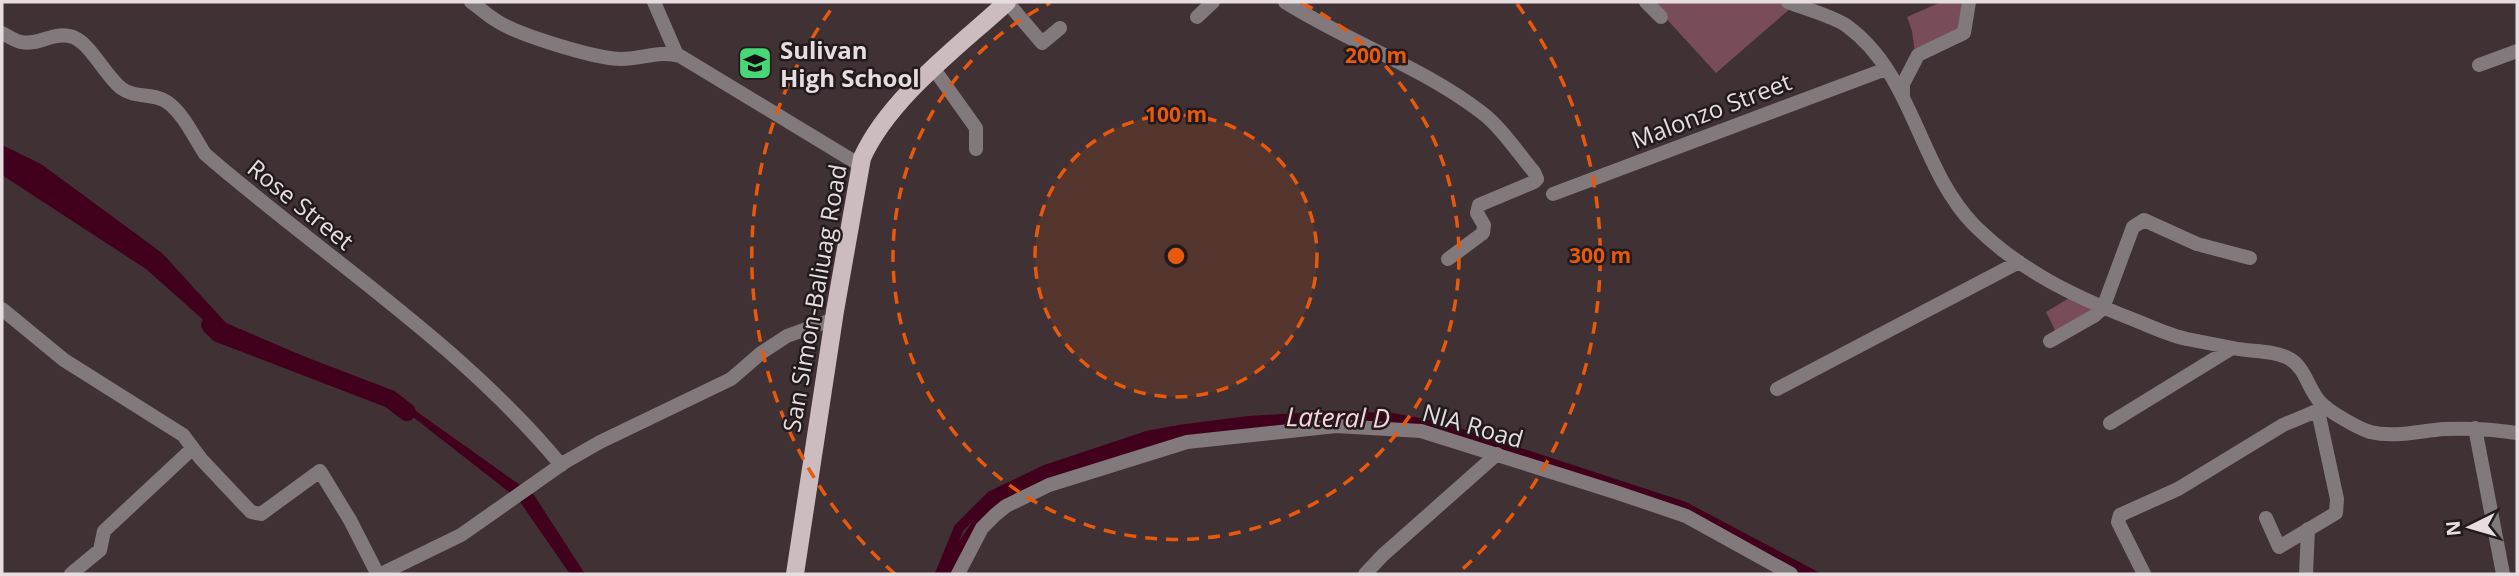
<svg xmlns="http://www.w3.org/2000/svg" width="2519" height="576" viewBox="0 0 2519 576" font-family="'Open Sans',sans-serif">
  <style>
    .green { fill: #784c58 }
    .water { fill: #41001c }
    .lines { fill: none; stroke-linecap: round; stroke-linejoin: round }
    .canal { stroke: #41001c; stroke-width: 10 }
    .river { stroke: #41001c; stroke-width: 18 }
    .minor { stroke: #81797b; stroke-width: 14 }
    .major { stroke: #ccbbbf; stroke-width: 18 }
    .ring { fill: none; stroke: #e8590c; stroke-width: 3.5; stroke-dasharray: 12 9 }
    .labels { text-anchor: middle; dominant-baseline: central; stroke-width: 5; stroke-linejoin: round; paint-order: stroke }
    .poi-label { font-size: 24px; font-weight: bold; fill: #e7dde0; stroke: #221b1d; text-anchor: start }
    .street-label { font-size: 24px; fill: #e7dde0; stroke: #221b1d }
    .water-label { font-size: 26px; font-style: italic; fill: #fed1dc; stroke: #221b1d }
    .centre { fill: #e8590c; stroke: #221b1d; stroke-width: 3.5 }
    .ring-label { font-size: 21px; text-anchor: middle; font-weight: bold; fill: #e8590c; stroke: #221b1d; stroke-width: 5; stroke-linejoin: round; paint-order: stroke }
  </style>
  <rect width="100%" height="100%" fill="#403135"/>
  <path class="green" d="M1651,2H1778L1791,8L1716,73Z
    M1941,2H1964L1961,31L1915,53L1912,31L1907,17Z
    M2069,298L2096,310L2057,334L2046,312Z"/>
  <path class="water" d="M2,145L41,164L162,253L226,323L392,394L534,495L585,574H570L518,499L390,399L218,333L146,269L2,175Z
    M1331,411L1392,413L1441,422L1686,502L1822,574H1797L1708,523L1420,428L1187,439L1004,503L954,574H943L951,553L977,515L991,501L1044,473L1154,436L1178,425L1248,416Z"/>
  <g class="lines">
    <path class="canal" d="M940,574L959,528L991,496L1045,470L1147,436L1174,431"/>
    <path class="river" d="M210,325L218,333L390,399L407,412"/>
    <path class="minor" d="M471,2C480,8 488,16 497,21C518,35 597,59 621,59C642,59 660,50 680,56L860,165
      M654,2L677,55
      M1007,2L1042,43L1060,28
      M1285,2C1348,42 1421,66 1481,112C1500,126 1519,154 1534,172L1537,179L1534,182L1479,205L1477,213L1484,225L1483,233L1448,259
      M1646,2L1661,17
      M1788,2C1805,9 1833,16 1847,26C1914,75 1918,167 1974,225C2019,270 2073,296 2132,319C2150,326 2168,335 2187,339C2202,342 2218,345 2233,348C2251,352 2274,350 2290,359C2306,369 2308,389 2320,402C2329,412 2358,428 2370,432C2394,438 2419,431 2444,429C2469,428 2492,429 2517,433
      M1197,17L1213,2
      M2,33C8,36 15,41 21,42C38,46 52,32 69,36C89,39 104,75 121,88C135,99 153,92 167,102C183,113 194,137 205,154C323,256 461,344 561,465
      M2479,65L2517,51
      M934,69L976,128V149
      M1903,96V84L1918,55L1964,33L1969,2
      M1553,194L1886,69
      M2,309L64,360L183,435L201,459L251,512L261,514L320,471L350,520L376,571L383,573L461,535L565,462L600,442L731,379L761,353L787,336L834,319
      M2050,341L2094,316L2103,308L2133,227L2144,220L2197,244L2250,258
      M1777,389L2019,262
      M2110,423L2232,348
      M2475,428L2503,574
      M2266,518L2279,547L2336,513L2337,499L2318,411
      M71,574L100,550L104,531L193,448
      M958,574L982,528L995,515L1006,506L1049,485L1187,442L1336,426L1421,431L1615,492L1686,516L1791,574
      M1365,574L1383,555L1497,454
      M2144,574L2118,522L2120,515L2178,489L2283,425L2326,407
      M2306,574L2308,529"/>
    <path class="major" d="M795,574L835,311L862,158C889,98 958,47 1007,2"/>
  </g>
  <circle cx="1176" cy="256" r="141" fill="#e8590c" fill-opacity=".12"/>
  <g class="ring">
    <circle cx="1176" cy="256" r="141"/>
    <path d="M1302 3A283 283 0 1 1 1050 3"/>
    <path d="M895 574A424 424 0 0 1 835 4M1517 4A424 424 0 0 1 1457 574"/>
  </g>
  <defs>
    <g id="school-square" transform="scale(1.75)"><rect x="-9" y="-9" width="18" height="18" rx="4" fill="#47d779" stroke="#221b1d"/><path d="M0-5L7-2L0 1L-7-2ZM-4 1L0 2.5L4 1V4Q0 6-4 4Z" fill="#111"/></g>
  </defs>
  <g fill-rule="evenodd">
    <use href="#school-square" x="755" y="63"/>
  </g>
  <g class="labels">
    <g class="poi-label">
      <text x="780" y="49">Sulivan<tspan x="780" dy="28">High School</tspan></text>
    </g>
    <g class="street-label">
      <text transform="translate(1711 110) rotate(-21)">Malonzo Street</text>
      <text transform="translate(301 204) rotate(39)">Rose Street</text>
      <text transform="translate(814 298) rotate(-80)">San Simon-Baliuag Road</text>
      <text transform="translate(1473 425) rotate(16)">NIA Road</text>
    </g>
    <g class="water-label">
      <text transform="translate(1338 417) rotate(1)">Lateral D</text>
    </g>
  </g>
  <circle cx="1176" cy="256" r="10" class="centre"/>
  <g class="ring-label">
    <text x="1376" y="63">200 m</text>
    <text x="1176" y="122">100 m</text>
    <text x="1600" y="263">300 m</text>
  </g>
  <rect width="2519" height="576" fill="none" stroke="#e7dde0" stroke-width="7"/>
  <g transform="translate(2470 527) rotate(265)" stroke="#221b1d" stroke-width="5" paint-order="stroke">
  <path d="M0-5L12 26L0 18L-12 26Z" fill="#e7dde0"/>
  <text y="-10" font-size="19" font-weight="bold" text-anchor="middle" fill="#e7dde0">N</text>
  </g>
</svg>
